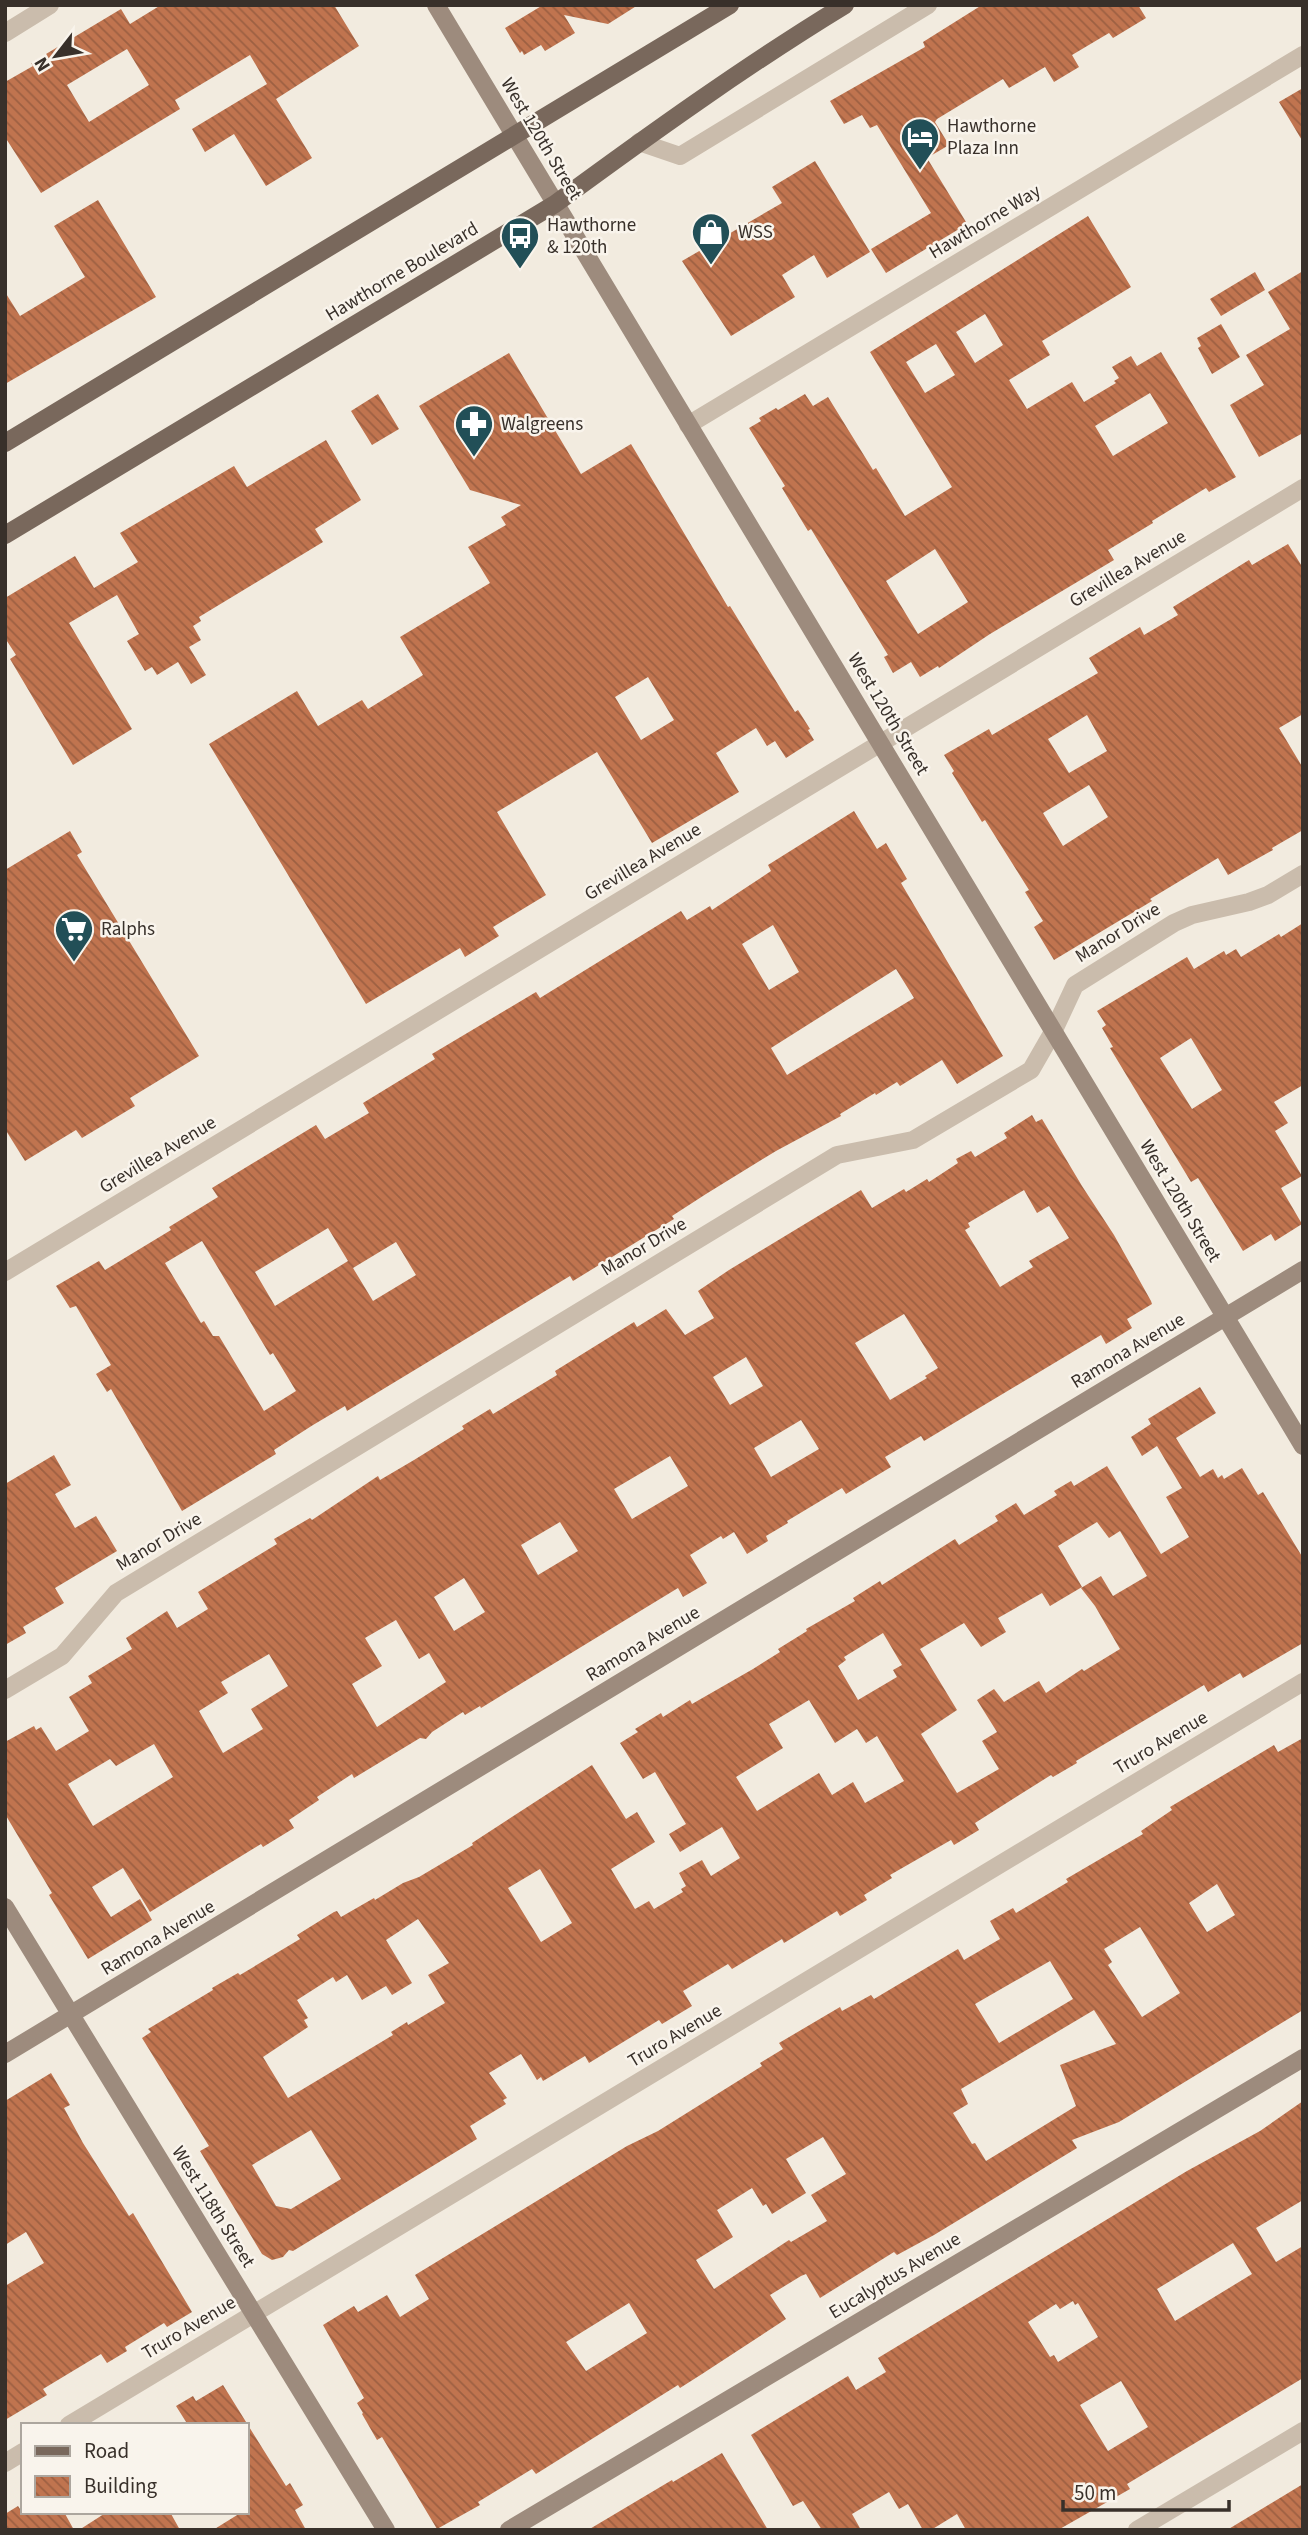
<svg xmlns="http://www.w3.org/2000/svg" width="1308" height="2535" viewBox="0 0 1308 2535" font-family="'Source Sans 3',sans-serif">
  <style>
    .building { fill: url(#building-back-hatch); fill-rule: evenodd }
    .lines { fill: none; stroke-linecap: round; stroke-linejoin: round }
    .street { stroke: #cabcac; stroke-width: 18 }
    .secondary { stroke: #9d8b7d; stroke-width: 18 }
    .primary { stroke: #79685c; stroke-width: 18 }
    .labels { text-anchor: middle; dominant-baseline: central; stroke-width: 5; stroke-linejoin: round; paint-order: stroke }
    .poi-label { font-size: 19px; fill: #38302a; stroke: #f9f4ec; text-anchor: start }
    .street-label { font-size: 19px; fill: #38302a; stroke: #f9f4ec }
  </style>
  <defs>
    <pattern id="building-back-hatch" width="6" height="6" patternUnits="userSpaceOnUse" patternTransform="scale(1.75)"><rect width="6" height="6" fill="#c0744f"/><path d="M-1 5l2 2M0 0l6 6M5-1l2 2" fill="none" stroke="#9d6042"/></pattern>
  </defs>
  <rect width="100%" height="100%" fill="#f2ebdf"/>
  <path class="building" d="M161,5H334L359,46L276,99L312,158L266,186L234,134L205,152L192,129L267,84L250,55L175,100L180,109L41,193L5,137V82L33,66L31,63L121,9L130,24ZM127,49L149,85L89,122L67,85Z
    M543,5L559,7L638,5L608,24L564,15L575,33L545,51L541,45L524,55L522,51L520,53L505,28Z
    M982,5H1138L1146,18L1113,38L1109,33L1072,55L1079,67L1054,82L1045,67L1009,88L1003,79L937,119L935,122L949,145L927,158L966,222L963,223L964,226L886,273L871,249L931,213L877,125L870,128L862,115L844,124L830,101L925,47L923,42Z
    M1303,88V142L1279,102Z
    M815,161L870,252L827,278L814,255L782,275L795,297L731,336L682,261L782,203L772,187Z
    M98,200L156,297L5,384V292L20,316L85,277L54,226Z
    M1088,216L1131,287L1042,341L1050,355L1009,380L1027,409L1072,382L1084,402L1116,383L1114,381L1119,378L1112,367L1131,356L1137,366L1161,352L1236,477L1209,492L1206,488L1152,521L1153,523L1108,550L1114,560L990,634L939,668L938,666L920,677L911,662L893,673L884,657L888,655L811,529L808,531L782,488L785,486L749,428L761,421L759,418L776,408L778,410L805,394L813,406L828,397L873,470L876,468L905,516L952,487L870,352ZM985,314L1003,345L975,363L956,332ZM936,344L955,375L925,393L906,362ZM1150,393L1168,423L1113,456L1095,426ZM935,549L968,602L918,634L886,581Z
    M1303,271V433L1259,457L1230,405L1264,385L1246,355L1290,329L1268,292Z
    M1255,272L1265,290L1221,316L1210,299Z
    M1221,324L1240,357L1212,374L1198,348L1201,346L1197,338Z
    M509,353L581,474L631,444L728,607L730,606L795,712L798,710L810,729L808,730L814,740L786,758L775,741L767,746L756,728L716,753L739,792L652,843L597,752L497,812L546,895L493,927L499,936L465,957L460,948L366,1004L209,744L297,691L318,726L362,700L368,709L423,675L400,637L490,583L468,547L506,525L501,517L521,505L470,490L419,406ZM648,677L674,720L641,740L615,697Z
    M378,394L399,429L372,445L351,411Z
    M326,440L361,500L315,529L323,542L199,617L201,621L193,626L201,640L189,647L206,675L191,684L178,662L157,675L152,667L145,671L127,641L139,634L117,595L69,623L132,729L73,765L10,659L16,655L5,638V598L75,556L94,588L138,562L120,533L234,466L247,487Z
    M1288,544L1303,568V714L1279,728L1303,768V830L1272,848L1273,850L1228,875L1218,858L1150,899L1152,901L1054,960L1034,927L1043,921L1025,892L1029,890L985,820L982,822L952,773L954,771L944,755L989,729L992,735L1098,673L1089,658L1140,627L1144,635L1178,615L1173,607L1249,560L1252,565ZM1087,715L1107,751L1069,773L1048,739ZM1089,785L1108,817L1063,846L1043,813Z
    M854,811L877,849L886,843L907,879L901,883L1003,1056L957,1084L942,1060L900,1086L897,1082L876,1095L875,1093L840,1114L841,1116L776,1151L706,1194L672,1216L674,1219L573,1281L570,1276L347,1411L345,1406L313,1425L274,1450L276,1454L182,1511L111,1389L107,1392L96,1374L111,1365L76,1306L70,1308L56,1286L99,1261L105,1270L171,1230L169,1227L218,1197L212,1188L316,1125L325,1139L369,1113L363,1103L435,1059L432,1054L536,992L540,998L681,911L687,920L710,906L712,910L771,871L768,865ZM773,925L799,972L769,990L742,944ZM896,969L914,998L787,1075L771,1048ZM328,1228L348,1261L275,1306L255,1272ZM202,1241L270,1355L273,1353L296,1391L264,1411L219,1336H213L204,1321L201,1323L165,1263ZM396,1242L416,1275L373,1301L353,1268Z
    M70,831L82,852L77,855L199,1056L130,1098L135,1106L82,1138L76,1130L25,1161L5,1129V870Z
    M1303,923V1085L1274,1102L1288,1123L1275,1131L1302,1176L1281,1188L1302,1224L1275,1241L1271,1234L1243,1251L1198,1178L1191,1182L1110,1048L1113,1047L1102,1028L1106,1025L1097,1011L1187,957L1194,969L1224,951L1226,955L1236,949L1241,957L1279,934L1281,937ZM1191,1038L1222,1090L1192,1109L1160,1058Z
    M1032,1115L1036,1122L1042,1119L1082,1186L1114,1235L1151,1301L1152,1304L1127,1319L1132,1328L1106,1344L1101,1335L924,1441L921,1436L885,1457L891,1467L846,1494L842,1488L787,1521L788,1523L766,1536L768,1541L747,1554L734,1532L723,1539L721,1536L690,1555L707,1583L683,1597L678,1588L481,1708L480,1706L465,1715L463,1712L432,1732L426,1739L420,1738L354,1778L352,1774L317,1797L319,1800L289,1820L294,1828L263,1847L261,1844L150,1912L123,1868L92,1887L111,1917L140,1899L152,1920L88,1959L49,1895L52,1893L5,1814V1742L34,1726L36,1730L41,1727L56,1751L89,1731L69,1697L92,1683L88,1676L132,1649L126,1638L167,1611L177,1628L208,1609L198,1592L277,1544L274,1539L310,1518L312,1520L378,1476L380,1480L414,1460L464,1429L462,1426L490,1409L493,1414L557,1375L555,1371L634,1322L637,1327L666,1309L685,1335L714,1318L698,1291L729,1270L861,1190L872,1208L904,1189L906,1192L927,1179L929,1182L958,1163L956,1159L971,1151L975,1157L1007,1138L1004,1133ZM1024,1190L1037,1213L1049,1206L1069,1238L1029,1261L1033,1267L1000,1287L965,1230L970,1227L968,1223ZM904,1314L938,1368L925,1376L927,1378L890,1400L855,1343ZM746,1357L763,1386L730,1405L713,1377ZM801,1420L819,1449L771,1477L754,1448ZM670,1456L688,1486L632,1519L614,1489ZM560,1522L578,1551L538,1575L521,1545ZM464,1578L485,1612L454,1631L434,1597ZM396,1620L419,1659L429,1653L446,1682L377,1727L352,1684L382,1666L365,1638ZM269,1654L288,1686L251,1709L263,1729L223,1753L199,1711L228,1693L221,1682ZM154,1744L173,1777L93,1826L68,1784L110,1759L116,1766Z
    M1200,1387L1216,1413L1176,1438L1200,1477L1213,1469L1218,1478L1222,1475L1224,1479L1242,1468L1258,1495L1263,1492L1303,1558V1643L1243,1678L1240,1673L1208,1692L1204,1685L1076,1761L1077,1763L1053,1777L1051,1775L975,1823L979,1830L954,1845L951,1840L890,1875L892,1878L864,1895L867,1900L840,1916L837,1911L784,1943L782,1939L732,1969L728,1964L683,1991L692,2006L662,2024L659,2020L589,2063L585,2056L543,2081L541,2077L537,2080L521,2054L489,2073L507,2098L503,2100L506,2104L470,2126L477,2139L293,2251L289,2250L283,2257L272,2260L262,2254L200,2151L209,2146L142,2038L151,2032L148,2029L213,1990L212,1988L238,1973L240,1975L300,1939L297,1935L334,1912L337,1911L341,1917L374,1898L375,1900L403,1883L419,1877L473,1845L472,1843L592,1765L626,1819L637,1812L655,1842L611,1869L635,1909L649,1901L654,1909L683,1892L681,1889L686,1886L679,1873L702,1860L711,1876L740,1858L722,1827L680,1852L669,1834L686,1824L655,1772L643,1779L620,1743L638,1732L635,1729L661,1713L663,1717L690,1700L692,1704L753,1669L780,1652L778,1649L807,1631L806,1629L855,1601L853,1598L880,1581L882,1585L955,1539L959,1545L998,1521L995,1516L1016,1503L1024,1515L1057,1495L1054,1491L1071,1481L1074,1486L1107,1466L1161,1554L1189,1537L1166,1497L1182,1488L1157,1446L1142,1456L1131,1437L1151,1424L1148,1419ZM1097,1522L1109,1538L1120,1531L1147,1576L1113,1596L1101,1576L1081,1588L1095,1606L1120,1649L1084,1671L1082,1669L1046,1693L1039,1681L1004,1702L994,1689L977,1700L997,1732L982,1741L999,1769L957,1793L921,1734L957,1710L920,1649L964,1623L981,1647L1006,1632L998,1618L1042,1593L1050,1606L1082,1587L1058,1546ZM883,1633L902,1665L893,1670L897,1677L858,1700L838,1666L846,1660L844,1657ZM809,1700L835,1743L857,1729L866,1743L877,1736L904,1781L865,1803L853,1782L832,1795L819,1773L757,1811L736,1777L783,1748L769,1724ZM540,1869L572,1923L541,1942L508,1888ZM418,1919L449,1963L428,1975L445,2003L408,2025L407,2022L391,2032L393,2035L288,2098L263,2057L308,2027L304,2020L308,2018L297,2000L333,1977L336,1982L347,1975L362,2000L386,1986L392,1995L412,1983L386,1940ZM311,2130L341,2179L291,2209L276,2206L252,2165Z
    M54,1455L71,1485L55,1494L75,1528L96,1516L117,1551L55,1588L64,1603L23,1627L26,1633L5,1645V1484Z
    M1303,1738V2010L1119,2122L1072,2140L1077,2148L934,2235L897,2255L894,2252L820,2298L806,2274L801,2276L770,2295L786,2319L702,2374L680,2388L678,2385L536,2474L532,2469L478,2502L480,2505L437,2529L382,2437L377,2440L362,2414L363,2413L357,2403L364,2398L323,2325L354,2306L358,2312L387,2295L400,2317L429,2299L415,2275L627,2146L658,2131L762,2066L760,2063L783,2049L779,2043L840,2007L842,2011L871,1995L874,1999L958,1949L964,1960L1000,1939L990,1921L1013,1908L1016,1913L1068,1882L1066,1879L1143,1834L1141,1831L1172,1810L1170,1807L1274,1745L1278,1752ZM1217,1884L1235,1915L1207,1932L1189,1903ZM1140,1927L1180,1993L1142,2017L1108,1965L1112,1962L1104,1949ZM1050,1961L1073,1999L999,2043L975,2004ZM1094,2010L1116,2044L1060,2065L1076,2106L986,2161L975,2143L972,2144L953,2113L968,2104L961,2089ZM823,2137L846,2174L811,2195L827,2221L791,2242L789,2240L714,2289L696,2260L733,2237L717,2210L752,2188L763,2206L766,2204L772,2214L806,2193L786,2159ZM629,2303L647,2333L586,2371L566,2342Z
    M51,2073L70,2105L64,2108L83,2143L129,2216L133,2213L192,2312L167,2327L164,2323L125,2347L127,2351L107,2363L101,2354L43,2389L47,2395L5,2420V2286L44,2263L26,2232L5,2245V2101Z
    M1303,2101V2200L1256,2228L1276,2262L1303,2246V2378L1127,2484L1130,2489L1058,2530H966L957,2514L931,2530H923L908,2504L899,2509L889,2492L852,2514L861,2530H822L803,2501L793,2506L751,2435L848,2376L856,2390L886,2372L878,2358L1187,2171L1260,2131ZM1233,2243L1252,2274L1175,2321L1157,2289ZM1073,2301L1075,2305L1078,2303L1098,2337L1058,2362L1054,2355L1050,2357L1028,2322L1056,2304L1060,2309ZM1121,2381L1148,2427L1108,2451L1080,2405Z
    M223,2385L286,2486L290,2483L303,2505L295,2510L306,2530H213L242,2512H247V2425H188L176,2406L193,2396L196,2401Z
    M722,2453L768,2530H588L672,2480L673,2482Z
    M1303,2484V2530H1227Z
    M18,2506L22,2512H64L74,2530H5V2514Z
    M107,2512H170L180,2530H79Z"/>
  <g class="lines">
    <path class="street" d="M5,33L50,5
      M639,142L680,156L928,5
      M688,425L1303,55
      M5,1272L1303,488
      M5,1690L62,1656L116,1593L837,1155L913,1140L1031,1070L1054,1030L1075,985L1174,923L1192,915L1249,902L1268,895L1303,874
      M69,2425L1303,1682
      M5,2463L23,2452
      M1137,2530L1303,2431"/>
    <path class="secondary" d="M436,5L1303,1446
      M5,1907L386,2530
      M5,2054L1303,1270
      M509,2530L1303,2058"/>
    <path class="primary" d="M5,443L730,5
      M5,535L555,204C649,135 745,66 845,5"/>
  </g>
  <defs>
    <g id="hotel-pin" transform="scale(2.0125)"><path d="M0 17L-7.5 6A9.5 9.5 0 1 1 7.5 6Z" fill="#224f57" stroke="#f9f4ec"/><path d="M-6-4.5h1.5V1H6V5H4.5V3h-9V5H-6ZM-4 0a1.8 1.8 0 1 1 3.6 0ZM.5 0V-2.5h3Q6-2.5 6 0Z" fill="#fff"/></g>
    <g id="shop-pin" transform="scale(2.0125)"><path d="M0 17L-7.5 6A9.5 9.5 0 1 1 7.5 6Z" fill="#224f57" stroke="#f9f4ec"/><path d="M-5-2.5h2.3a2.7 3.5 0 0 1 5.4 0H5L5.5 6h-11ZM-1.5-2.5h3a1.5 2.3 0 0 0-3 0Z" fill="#fff"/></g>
    <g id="bus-pin" transform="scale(2.0125)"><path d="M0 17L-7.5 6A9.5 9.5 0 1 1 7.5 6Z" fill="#224f57" stroke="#f9f4ec"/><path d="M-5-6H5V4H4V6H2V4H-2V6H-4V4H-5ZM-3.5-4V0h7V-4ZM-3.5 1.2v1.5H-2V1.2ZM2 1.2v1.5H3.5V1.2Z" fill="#fff"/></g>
    <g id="pharmacy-pin" transform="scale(2.0125)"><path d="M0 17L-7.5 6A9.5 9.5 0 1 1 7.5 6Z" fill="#224f57" stroke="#f9f4ec"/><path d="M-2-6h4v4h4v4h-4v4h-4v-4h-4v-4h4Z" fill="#fff"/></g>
    <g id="supermarket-pin" transform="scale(2.0125)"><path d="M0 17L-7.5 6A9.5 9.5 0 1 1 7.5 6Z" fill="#224f57" stroke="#f9f4ec"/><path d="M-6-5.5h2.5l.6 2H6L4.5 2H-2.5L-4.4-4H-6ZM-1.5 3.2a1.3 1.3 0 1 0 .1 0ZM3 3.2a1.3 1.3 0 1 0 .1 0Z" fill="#fff"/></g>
  </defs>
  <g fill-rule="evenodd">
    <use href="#hotel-pin" x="920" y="137"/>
    <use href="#shop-pin" x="711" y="232"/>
    <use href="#bus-pin" x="520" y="236"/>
    <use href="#pharmacy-pin" x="474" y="424"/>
    <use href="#supermarket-pin" x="74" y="929"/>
  </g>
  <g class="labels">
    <g class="poi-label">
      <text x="947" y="126">Hawthorne<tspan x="947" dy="22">Plaza Inn</tspan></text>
      <text x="547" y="225">Hawthorne<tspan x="547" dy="22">&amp; 120th</tspan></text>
      <text x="738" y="232">WSS</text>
      <text x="501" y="424">Walgreens</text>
      <text x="101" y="929">Ralphs</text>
    </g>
    <g class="street-label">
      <text transform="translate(541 139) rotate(59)">West 120th Street</text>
      <text transform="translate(985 222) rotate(-31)">Hawthorne Way</text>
      <text transform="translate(402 272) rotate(-31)">Hawthorne Boulevard</text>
      <text transform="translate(1128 569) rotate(-31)">Grevillea Avenue</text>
      <text transform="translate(888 714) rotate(59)">West 120th Street</text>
      <text transform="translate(643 862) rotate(-31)">Grevillea Avenue</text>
      <text transform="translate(1118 933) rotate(-32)">Manor Drive</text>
      <text transform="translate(158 1155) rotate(-31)">Grevillea Avenue</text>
      <text transform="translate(1180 1201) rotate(59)">West 120th Street</text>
      <text transform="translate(644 1247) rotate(-31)">Manor Drive</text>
      <text transform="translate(1128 1351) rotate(-31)">Ramona Avenue</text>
      <text transform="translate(159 1542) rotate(-31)">Manor Drive</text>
      <text transform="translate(643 1644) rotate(-31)">Ramona Avenue</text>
      <text transform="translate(1161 1743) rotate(-31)">Truro Avenue</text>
      <text transform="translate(158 1938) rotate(-31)">Ramona Avenue</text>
      <text transform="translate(675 2036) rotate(-31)">Truro Avenue</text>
      <text transform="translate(213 2207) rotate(58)">West 118th Street</text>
      <text transform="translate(895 2276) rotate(-31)">Eucalyptus Avenue</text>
      <text transform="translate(189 2328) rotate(-31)">Truro Avenue</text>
    </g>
  </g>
  <rect width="1308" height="2535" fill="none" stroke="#38302a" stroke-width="14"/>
  <rect x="21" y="2423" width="228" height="91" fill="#f9f4ec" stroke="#aca69e" stroke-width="2"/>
  <rect x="35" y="2446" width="35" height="10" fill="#79685c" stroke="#aca69e" stroke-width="2"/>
  <text x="84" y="2458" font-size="21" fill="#38302a">Road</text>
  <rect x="35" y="2476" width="35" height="21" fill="url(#building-back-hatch)" stroke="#aca69e" stroke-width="2"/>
  <text x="84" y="2493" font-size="21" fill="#38302a">Building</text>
  <g transform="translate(56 56) rotate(239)" stroke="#f9f4ec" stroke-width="5" paint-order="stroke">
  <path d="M0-5L12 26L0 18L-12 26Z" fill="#38302a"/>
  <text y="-10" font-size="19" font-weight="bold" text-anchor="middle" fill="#38302a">N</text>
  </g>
  <path d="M1063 2500v10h166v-10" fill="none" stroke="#38302a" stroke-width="3.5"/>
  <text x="1074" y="2500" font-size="21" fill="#38302a" stroke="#f9f4ec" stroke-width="5" paint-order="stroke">50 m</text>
</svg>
